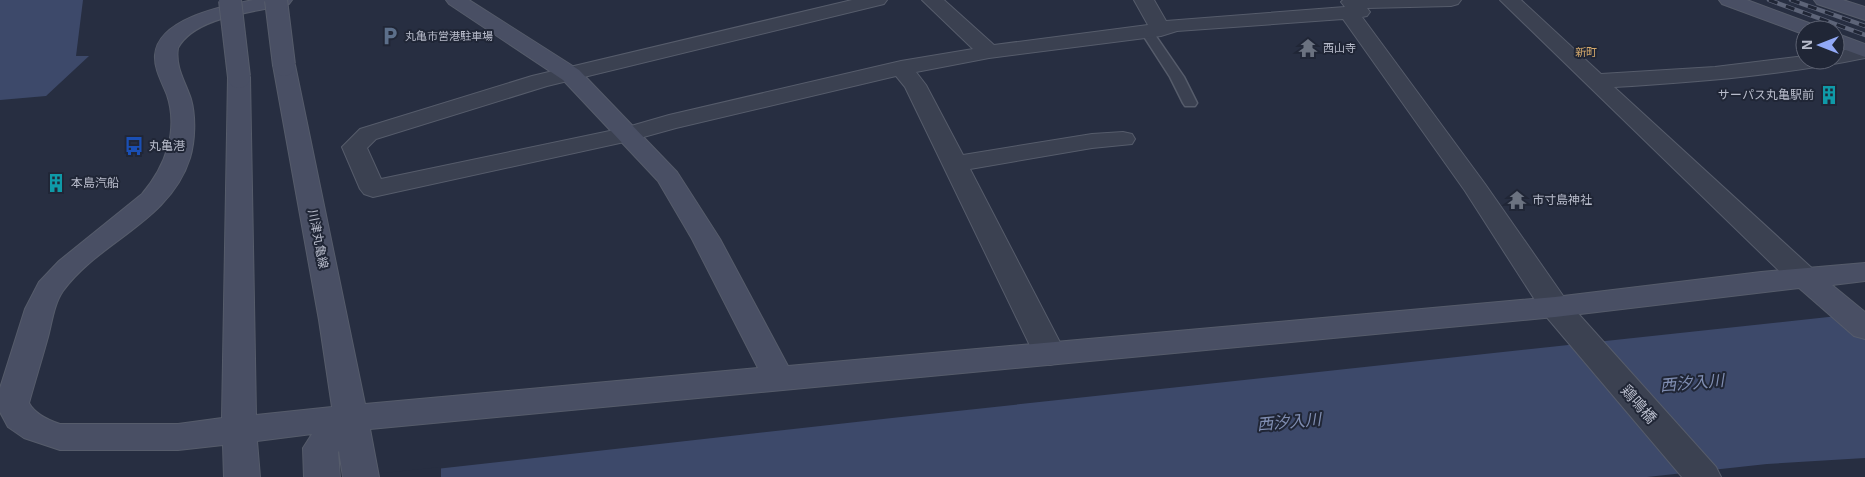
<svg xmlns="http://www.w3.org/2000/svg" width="1865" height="477" viewBox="0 0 1865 477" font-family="Helvetica,'Noto Sans JP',sans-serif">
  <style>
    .water { fill: #3d496a }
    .pier { fill: #272e41 }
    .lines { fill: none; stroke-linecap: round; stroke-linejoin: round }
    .lane-casing { stroke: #565c6b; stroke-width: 3 }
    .street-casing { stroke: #565c6b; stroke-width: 2 }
    .secondary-casing { stroke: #565c6b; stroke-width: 2 }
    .lane { fill: #3b4151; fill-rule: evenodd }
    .street { fill: #3b4151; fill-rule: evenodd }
    .secondary { fill: #494f64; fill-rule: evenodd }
    .rail-casing { stroke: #5d6478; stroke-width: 4.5 }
    .rail { stroke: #202636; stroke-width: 3; stroke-dasharray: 9; stroke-linecap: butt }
    .secondary-bridge-casing { stroke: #565c6b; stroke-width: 24; stroke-linecap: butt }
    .secondary-bridge { stroke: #494f64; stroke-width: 22 }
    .labels { text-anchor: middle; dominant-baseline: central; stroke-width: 4; stroke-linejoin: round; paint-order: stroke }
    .far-poi-label { font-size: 11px; fill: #b8bccb; stroke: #202636; text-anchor: start }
    .far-neighbourhood-label { font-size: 11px; fill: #d4a96b; stroke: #202636 }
    .poi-label { font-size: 12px; fill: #b8bccb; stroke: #202636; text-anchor: start }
    .street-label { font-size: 12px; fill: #b8bccb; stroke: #202636 }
    .near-street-label { font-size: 15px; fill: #b8bccb; stroke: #202636 }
    .near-water-label { font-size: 16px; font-style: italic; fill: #808eb2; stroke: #202636 }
  </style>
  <rect width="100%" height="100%" fill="#272e41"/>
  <path class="water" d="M0,0H83L76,56H89L46,96L0,100Z
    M1865,313V458L1767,464L1647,477H364L892,418Z"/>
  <path class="pier" d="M441,467V477H361L364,475Z"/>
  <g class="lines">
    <g class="lane-casing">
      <path id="lane" d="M1147,28L1151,29L1184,77L1197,103L1195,106H1185L1183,103L1170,77L1141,32Z"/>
    </g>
    <g class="street-casing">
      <path id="street" d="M852,0H887L884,4L547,86L376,139L367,148L381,179L624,128L669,115L901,61L973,49L922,0H944L994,45L1148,25L1134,0H1154L1166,21L1345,7L1341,2L1343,0H1461L1458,4L1451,6L1367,8L1370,12L1367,16L1362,17L1485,184L1566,300L1716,467L1721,477H1682L1544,314L1465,191L1343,19L1177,31L1161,36L989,58L916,72L926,85L963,155L1092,134L1123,132L1132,134L1135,139L1132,144L1092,148L970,169L1066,354L1061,362L1050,365L1039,362L1034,354L905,87L896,76L676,128L629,141L373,197L364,194L360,189L342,147L360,129L532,76Z
        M1500,0H1521L1601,74L1715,67L1805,56V60H1835V52L1865,46V58C1783,75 1699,82 1614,87L1815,271L1819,278L1815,285C1795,290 1786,277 1772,264Z"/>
    </g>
    <g class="secondary-casing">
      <path id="secondary" d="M253,0H292L289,4C257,12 195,16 178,48C175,67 185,81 191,99C196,117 195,141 190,158C170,222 99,241 63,291C54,304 52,322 48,337C42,359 35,381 29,403C35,414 48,420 60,424H178L222,418L228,77L231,72L239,70L247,72L250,77L256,415L332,407L319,320L273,65L276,60L284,58L292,60L295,65L365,404L758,368L692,239L658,181L563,80L449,4L446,0H469L579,70L677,172L720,239L788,366L1555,297L1761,272L1865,263V281L1832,285L1865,312V339L1854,336L1799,288L1555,317L370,429L379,477H343L339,451L338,452L340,477H304L303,448L312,434L257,441L260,477H224L223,445L178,450H60L24,438L8,427L0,412V388L25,309L39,282L59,261L142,194C165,167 179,131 167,95C162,82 154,69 155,55C158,18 224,6 253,0Z
        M1719,0H1747L1817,26L1820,30H1805V35L1803,34L1722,4Z
        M1814,0H1843L1865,7V20L1817,4Z
        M1835,33L1865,44V57L1835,46Z"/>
    </g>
    <use href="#lane" class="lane"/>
    <use href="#street" class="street"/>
    <use href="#secondary" class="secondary"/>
    <g class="rail-casing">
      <path id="rail" d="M1769,0L1865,35
        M1791,0L1865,26"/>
    </g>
    <use href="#rail" class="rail"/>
    <g class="secondary-bridge-casing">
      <path id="secondary-bridge" d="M230,0L239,77
        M276,0L284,65"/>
    </g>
    <use href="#secondary-bridge" class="secondary-bridge"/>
  </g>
  <defs>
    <g id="parking-bare" transform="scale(1.5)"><path d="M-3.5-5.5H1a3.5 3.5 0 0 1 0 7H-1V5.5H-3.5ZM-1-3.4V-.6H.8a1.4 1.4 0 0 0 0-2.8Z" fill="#5c6f8a" stroke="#202636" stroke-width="2.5" paint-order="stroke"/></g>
    <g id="temple-bare" transform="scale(1.5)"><path d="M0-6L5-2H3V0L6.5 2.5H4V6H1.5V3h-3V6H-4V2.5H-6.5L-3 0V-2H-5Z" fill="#6b7280" stroke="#202636" stroke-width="2.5" paint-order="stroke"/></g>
    <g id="building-bare" transform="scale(1.5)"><path d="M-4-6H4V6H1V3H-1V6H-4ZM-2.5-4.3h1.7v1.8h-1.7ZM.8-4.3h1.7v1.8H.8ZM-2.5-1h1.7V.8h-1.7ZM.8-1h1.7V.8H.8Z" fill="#0f9aa8" stroke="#202636" stroke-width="2.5" paint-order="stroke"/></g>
    <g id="bus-bare" transform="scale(1.5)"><path d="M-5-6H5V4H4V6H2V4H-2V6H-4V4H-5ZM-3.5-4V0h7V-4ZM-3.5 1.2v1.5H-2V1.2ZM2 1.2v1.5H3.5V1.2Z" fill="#1a4fb4" stroke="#202636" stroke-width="2.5" paint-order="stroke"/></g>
  </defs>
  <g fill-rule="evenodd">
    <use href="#parking-bare" x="390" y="36"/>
    <use href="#temple-bare" x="1308" y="48"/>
    <use href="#building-bare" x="1829" y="95"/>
    <use href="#bus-bare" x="134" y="146"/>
    <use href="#building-bare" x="56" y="183"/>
    <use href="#temple-bare" x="1517" y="200"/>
  </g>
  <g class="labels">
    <g class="far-poi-label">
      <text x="405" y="36">丸亀市営港駐車場</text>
      <text x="1323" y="48">西山寺</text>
    </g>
    <g class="far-neighbourhood-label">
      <text x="1586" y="52">新町</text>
    </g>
    <g class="poi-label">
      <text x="1814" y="95" text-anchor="end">サーパス丸亀駅前</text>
      <text x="149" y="146">丸亀港</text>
      <text x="71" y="183">本島汽船</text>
      <text x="1532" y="200">市寸島神社</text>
    </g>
    <g class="street-label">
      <text transform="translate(318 239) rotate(79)">川津丸亀線</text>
    </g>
    <g class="near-street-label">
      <text transform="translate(1639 404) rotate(49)">鶏鳴橋</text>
    </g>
    <g class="near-water-label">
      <text transform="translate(1692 383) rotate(-5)">西汐入川</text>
      <text transform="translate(1289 422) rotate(-5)">西汐入川</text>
    </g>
  </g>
  <g transform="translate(1820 45) rotate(270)"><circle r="24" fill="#202636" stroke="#5d6272"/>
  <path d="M0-4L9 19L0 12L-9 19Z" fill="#92a9f6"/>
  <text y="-8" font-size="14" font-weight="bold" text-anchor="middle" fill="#b8bccb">N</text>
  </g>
</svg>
